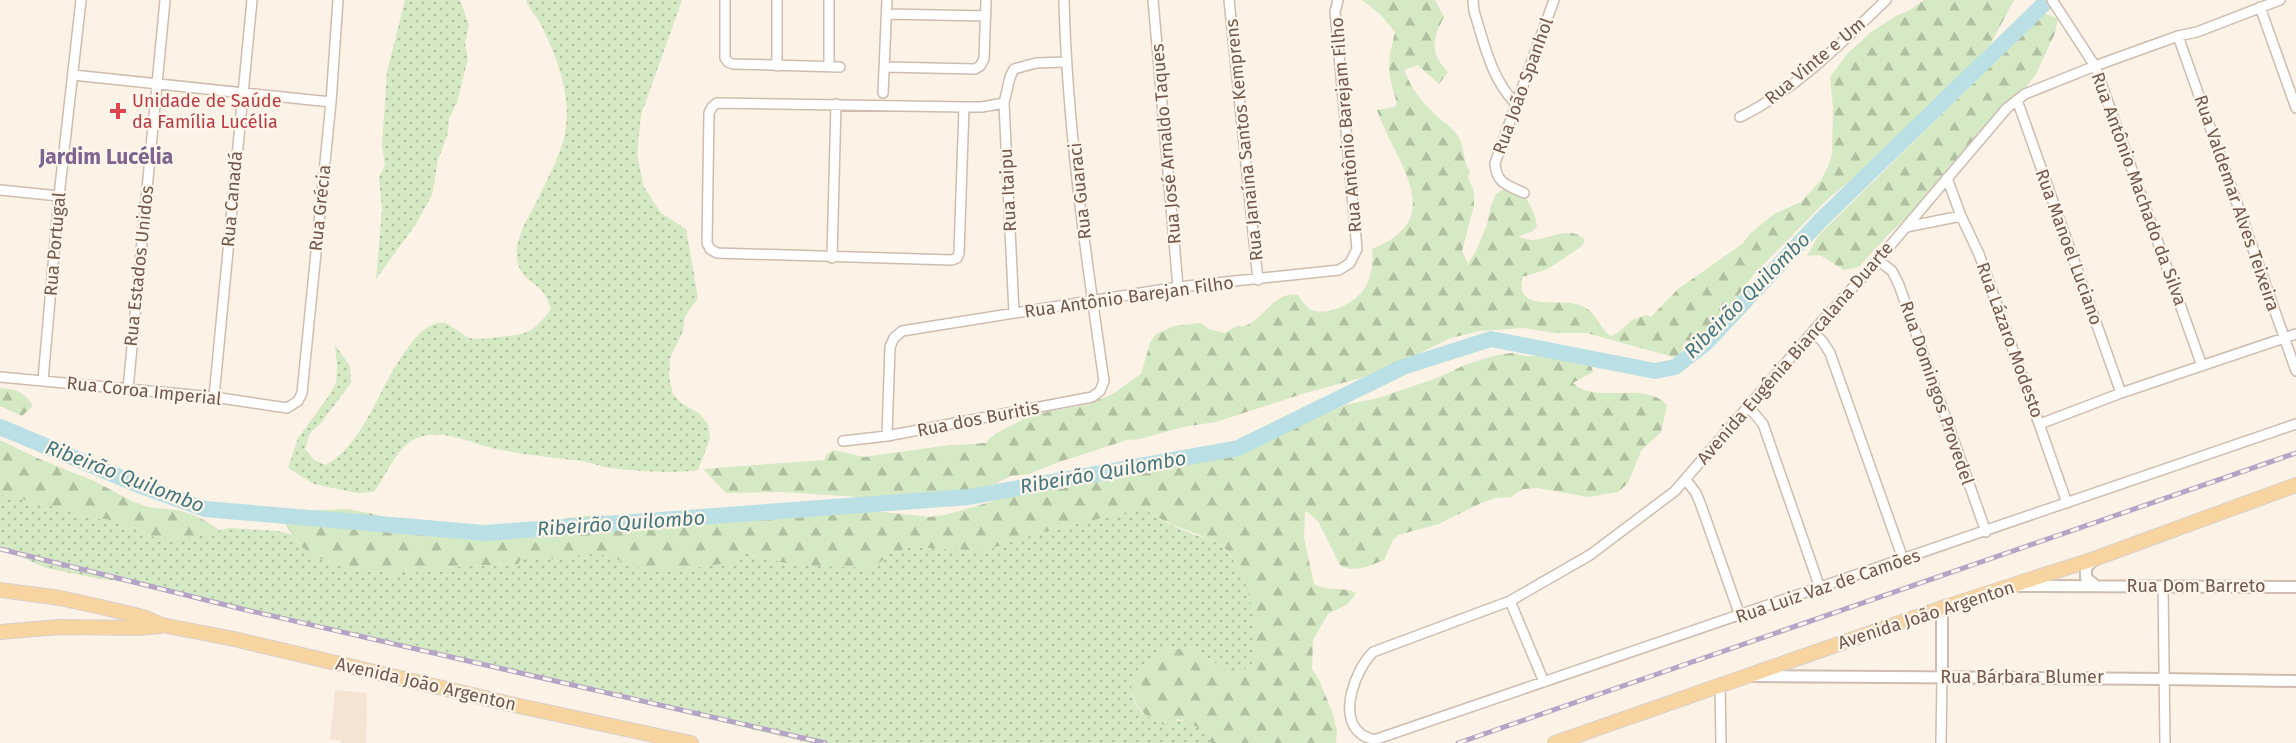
<svg xmlns="http://www.w3.org/2000/svg" width="2296" height="743" viewBox="0 0 2296 743" font-family="'Fira Sans',sans-serif">
  <style>
    .residential { fill: #f3e4d4 }
    .grass { fill: url(#grass-dots) }
    .forest { fill: url(#forest-firs) }
    .lines { fill: none; stroke-linecap: round; stroke-linejoin: round }
    .river { stroke: #bae0e5; stroke-width: 16 }
    .minor-casing { stroke: #cfbcaf; stroke-width: 12 }
    .tertiary-casing { stroke: #cfbcaf; stroke-width: 14 }
    .primary-casing { stroke: #d8d0cd; stroke-width: 16 }
    .minor { stroke: #fff; stroke-width: 9 }
    .tertiary { stroke: #fff; stroke-width: 10 }
    .primary { stroke: #f8d5a0; stroke-width: 14 }
    .rail-casing { stroke: #b5a4c5; stroke-width: 5 }
    .rail { stroke: #fef6eb; stroke-width: 3; stroke-dasharray: 9; stroke-linecap: butt }
    .health-dot { fill: #e0444e; stroke: #fef6eb; stroke-width: 2 }
    .labels { text-anchor: middle; dominant-baseline: central; stroke-width: 4.5; stroke-linejoin: round; paint-order: stroke }
    .street-label { font-size: 18px; fill: #74584b; stroke: #fef6eb }
    .health-label { font-size: 18px; fill: #be3a42; stroke: #fef6eb; text-anchor: start }
    .water-label { font-size: 20px; font-style: italic; fill: #43777f; stroke: #fef6eb }
    .quarter-label { font-size: 21px; font-weight: bold; fill: #7f6390; stroke: #fef6eb }
  </style>
  <defs>
    <pattern id="grass-dots" width="8" height="8" patternUnits="userSpaceOnUse" patternTransform="scale(1.5)"><rect width="8" height="8" fill="#d4e9c4"/><path d="M2 2h.1M6 6h.1" fill="none" stroke="#b1c0a1" stroke-width="1.8" stroke-linecap="round"/></pattern>
    <pattern id="forest-firs" width="22" height="20" patternUnits="userSpaceOnUse" patternTransform="scale(1.5)"><rect width="22" height="20" fill="#d4e9c4"/><path d="M5 1l3.5 6h-7zM16 11l3.5 6h-7z" fill="#b1c0a1"/></pattern>
  </defs>
  <rect width="100%" height="100%" fill="#fcf2e5"/>
  <path class="residential" d="M335,690L367,693L366,743H341L340,740H330Z"/>
  <path class="grass" d="M405,0H460L469,25L465,43L468,58L457,103L449,118L448,133L438,160L432,195L416,224L376,279L382,209L379,177L385,165L382,146L387,72Z
    M526,0H682L641,115L637,155L644,187L661,213L686,229L698,298L685,316L683,331L670,358L669,377L673,394L682,404L699,413L708,424L710,439L698,470C669,474 639,471 610,468C598,466 587,461 574,460C547,457 519,454 492,448C470,443 444,429 420,437C397,444 387,475 374,492L357,493L314,484L288,468L298,438L328,397L336,383L337,367L335,345L350,366L351,383L320,424L310,433L305,449L314,460L326,465C366,442 379,385 407,349C412,342 418,334 425,329C448,313 453,332 470,338C479,340 489,338 498,337C528,334 532,334 551,309C549,304 547,297 543,292C531,279 519,278 517,257C515,235 530,216 539,197C547,180 562,151 565,133C572,95 557,57 540,23C536,15 529,9 526,0Z
    M0,495L12,496L42,505L58,507L90,518L106,519L136,528L150,536L182,539L230,528L278,531L293,535L300,545L314,557L350,568L405,575L422,571L462,566L517,564L523,556L535,559L549,557L556,561L571,556L595,553L609,556L641,568L743,551L754,556L874,567L890,554L910,547L970,550L990,549L1036,534L1143,508C1158,519 1175,527 1192,534C1199,537 1208,537 1214,541C1242,558 1254,600 1255,631C1256,657 1262,661 1235,675L1223,669L1192,646L1183,649L1164,648L1154,658L1132,695C1134,699 1135,705 1138,708C1153,732 1195,705 1211,743H809L196,597L194,599L144,585L95,578L46,568L0,548Z"/>
  <path class="forest" d="M1362,0H1435L1444,17C1432,40 1429,52 1448,72L1439,84L1418,65L1404,70C1411,88 1422,103 1437,116C1444,123 1452,127 1458,136C1465,146 1462,161 1470,171L1468,177L1474,192V205L1462,251L1468,264L1475,253L1487,225L1490,208L1496,194L1509,186C1526,192 1534,209 1537,226L1533,231L1518,237C1523,238 1528,240 1533,240C1550,239 1570,225 1585,240L1582,246L1548,269L1522,277C1516,315 1559,296 1582,306C1599,314 1598,328 1611,336L1619,332L1632,320L1646,315L1651,317L1678,289L1742,244L1751,233L1774,214L1801,202L1821,180L1828,167L1832,154L1833,108L1830,77L1848,53L1871,32L1896,16L1910,10L1924,0H2014L1990,45L1916,122L1889,158L1877,166L1852,179L1829,198L1754,274L1708,337L1685,342L1680,356L1673,357L1587,333H1554L1524,328L1479,331L1451,338L1375,374L1302,394L1216,422L1183,427L1140,439L1127,440L1056,463L1029,474L1011,476L976,493L939,501H872L858,497L783,492L726,493L703,469L824,460L826,455L833,450L864,457L943,446L985,443L995,434L1024,419L1050,411L1085,405L1111,395L1141,374L1150,343L1156,334L1174,326L1201,323L1209,329L1224,333L1239,325L1241,327C1263,323 1273,290 1298,295C1301,299 1305,306 1310,309C1326,318 1355,303 1364,289C1371,279 1374,261 1372,249C1451,218 1394,161 1377,110L1395,107L1397,103C1387,70 1387,66 1395,32L1380,14Z
    M2045,13L2058,19L2055,33L2036,74L2018,98L1983,129L1937,190L1889,234L1859,267L1844,270L1820,255L1807,256L1818,236Z
    M1512,353L1525,356H1592L1589,358L1593,372L1573,383C1596,405 1644,380 1667,405L1661,432L1641,451L1628,483L1618,492L1589,497L1537,488L1523,489L1511,497L1496,498L1483,502L1439,524L1398,535L1393,540L1384,560C1372,565 1351,574 1340,565L1318,521L1305,510L1304,538L1314,584C1327,592 1342,586 1356,593L1348,604L1328,614L1313,640L1312,669L1320,682L1333,714L1337,731L1336,743H1211C1205,728 1192,724 1178,719L1164,725C1139,714 1134,706 1130,680L1140,667L1164,648L1183,649L1192,646L1223,669L1235,675C1260,662 1256,660 1255,635C1254,605 1242,551 1210,539C1187,530 1164,523 1143,508L1036,534L990,549L970,550L910,547L890,554L874,567L867,568C826,566 781,568 743,551L736,559L729,563C701,566 670,574 641,568C631,566 621,560 611,557C593,551 574,555 556,561L549,557L535,559L523,556L518,564L462,566L422,571L405,575L350,568L314,557L300,545L283,521L287,515L294,511L348,509L378,515L399,526L430,530L506,529L581,516L652,515L736,509L759,511L882,512L930,517L945,515L1011,496L1024,489L1068,481L1160,458L1189,455L1260,441L1345,405L1378,398L1437,378L1467,364L1497,355Z
    M0,388C16,389 25,392 33,406L22,416L0,406Z
    M0,440L37,458L94,481L134,502L148,507L177,510L191,514L204,520L221,531L182,539L150,536L136,528L106,519L90,518L58,507L42,505L12,496L0,495Z"/>
  <g class="lines">
    <path class="river" d="M0,427L141,486L205,509L485,533L969,497L1238,448L1403,367L1491,339L1655,371L1675,367L1705,344L1821,220L2048,0"/>
    <g class="minor-casing">
      <path id="minor" d="M725,0V58L728,62L733,64L840,67
        M1153,0L1178,287
        M1229,0L1258,280
        M1473,0L1474,11C1484,43 1491,78 1515,103
        M2052,0L2095,66L2202,366
        M2280,0L2197,32L2178,36L2095,66L2025,94L2007,108L1878,260L1823,320L1675,491L1590,555L1510,601L1373,652C1356,669 1337,716 1361,734C1364,737 1370,738 1374,740L2296,424
        M2260,7L2296,108
        M887,14L986,16
        M2178,36L2296,371
        M777,66V0
        M829,67V0
        M885,67L975,69L980,66L984,59L986,0
        M73,75L331,102
        M883,93L887,0
        M2017,100L2121,393
        M964,107L959,253L957,258L952,260L717,253L710,249L707,243L709,113L712,107L717,103L964,107H982L1004,103
        M1740,117C1797,89 1841,43 1886,0
        M1947,178L1961,216L1979,254L2067,503
        M0,190L59,196
        M1524,193C1508,185 1496,184 1495,163L1554,0
        M1906,227L1961,216
        M832,258L836,104
        M1878,260L1892,271L1899,285L1986,532
        M1014,313L1004,103L1010,77L1014,69L1036,63L1066,62
        M1813,332L1823,342L1830,353L1903,559
        M0,377L214,397L287,408L298,401L302,393L331,102L338,0
        M43,380L59,196L81,0
        M128,389L165,0
        M214,397L252,0
        M1748,406L1763,424L1820,588
        M2040,424L2121,393L2296,334
        M887,436L890,347L894,338L902,331L1178,287L1339,270L1350,263L1357,249L1335,12L1338,0
        M843,441L887,436L1092,397L1100,391L1104,381C1086,257 1067,126 1064,0
        M1686,480L1696,493L1702,508L1740,616
        M2163,586L2165,743
        M1510,601L1544,682
        M1720,686L1721,743
        M1941,743L1942,677"/>
    </g>
    <g class="tertiary-casing">
      <path id="tertiary" d="M2094,559L2086,568V578L2096,586
        M2020,586L2296,587
        M1942,608V677
        M1753,676L2165,679L2296,681"/>
    </g>
    <g class="primary-casing">
      <path id="primary" d="M0,590L60,598L101,607L143,617L162,625L234,639L510,704L691,743
        M0,632L59,627L139,628L160,626
        M1555,743L1942,608L2094,559L2296,485"/>
    </g>
    <use href="#minor" class="minor"/>
    <use href="#tertiary" class="tertiary"/>
    <use href="#primary" class="primary"/>
    <g class="rail-casing">
      <path id="rail" d="M0,549L242,609L825,743
        M1458,743L2296,453"/>
    </g>
    <use href="#rail" class="rail"/>
  </g>
  <path class="health-dot" d="M115 102h6v6h6v6h-6v6h-6v-6h-6v-6h6z"/>
  <g class="labels">
    <g class="street-label">
      <text transform="translate(1815 61) rotate(-40)">Rua Vinte e Um</text>
      <text transform="translate(1523 86) rotate(-70)">Rua João Spanhol</text>
      <text transform="translate(1346 125) rotate(-95)">Rua Antônio Barejam Filho</text>
      <text transform="translate(1244 140) rotate(-96)">Rua Janaína Santos Kemprens</text>
      <text transform="translate(1166 144) rotate(-95)">Rua José Arnaldo Taques</text>
      <text transform="translate(2139 189) rotate(70)">Rua Antônio Machado da Silva</text>
      <text transform="translate(1008 190) rotate(-93)">Rua Itaipu</text>
      <text transform="translate(1080 191) rotate(-96)">Rua Guaraci</text>
      <text transform="translate(232 199) rotate(-85)">Rua Canadá</text>
      <text transform="translate(2237 203) rotate(71)">Rua Valdemar Alves Teixeira</text>
      <text transform="translate(320 208) rotate(-84)">Rua Grécia</text>
      <text transform="translate(55 244) rotate(-85)">Rua Portugal</text>
      <text transform="translate(2069 247) rotate(70)">Rua Manoel Luciano</text>
      <text transform="translate(139 266) rotate(-84)">Rua Estados Unidos</text>
      <text transform="translate(1129 297) rotate(-8)">Rua Antônio Barejan Filho</text>
      <text transform="translate(2010 340) rotate(70)">Rua Lázaro Modesto</text>
      <text transform="translate(1795 353) rotate(-49)">Avenida Eugênia Biancalana Duarte</text>
      <text transform="translate(144 391) rotate(6)">Rua Coroa Imperial</text>
      <text transform="translate(1937 393) rotate(71)">Rua Domingos Provedel</text>
      <text transform="translate(978 419) rotate(-11)">Rua dos Buritis</text>
      <text transform="translate(1828 586) rotate(-19)">Rua Luiz Vaz de Camões</text>
      <text x="2196" y="586">Rua Dom Barreto</text>
      <text transform="translate(1926 615) rotate(-18)">Avenida João Argenton</text>
      <text x="2022" y="677">Rua Bárbara Blumer</text>
      <text transform="translate(426 684) rotate(13)">Avenida João Argenton</text>
    </g>
    <g class="health-label">
      <text x="132" y="101">Unidade de Saúde<tspan x="132" dy="21">da Família Lucélia</tspan></text>
    </g>
    <g class="water-label">
      <text transform="translate(1747 295) rotate(-45)">Ribeirão Quilombo</text>
      <text transform="translate(1103 472) rotate(-10)">Ribeirão Quilombo</text>
      <text transform="translate(125 476) rotate(21)">Ribeirão Quilombo</text>
      <text transform="translate(621 523) rotate(-4)">Ribeirão Quilombo</text>
    </g>
    <g class="quarter-label">
      <text x="106" y="157">Jardim Lucélia</text>
    </g>
  </g>
</svg>
